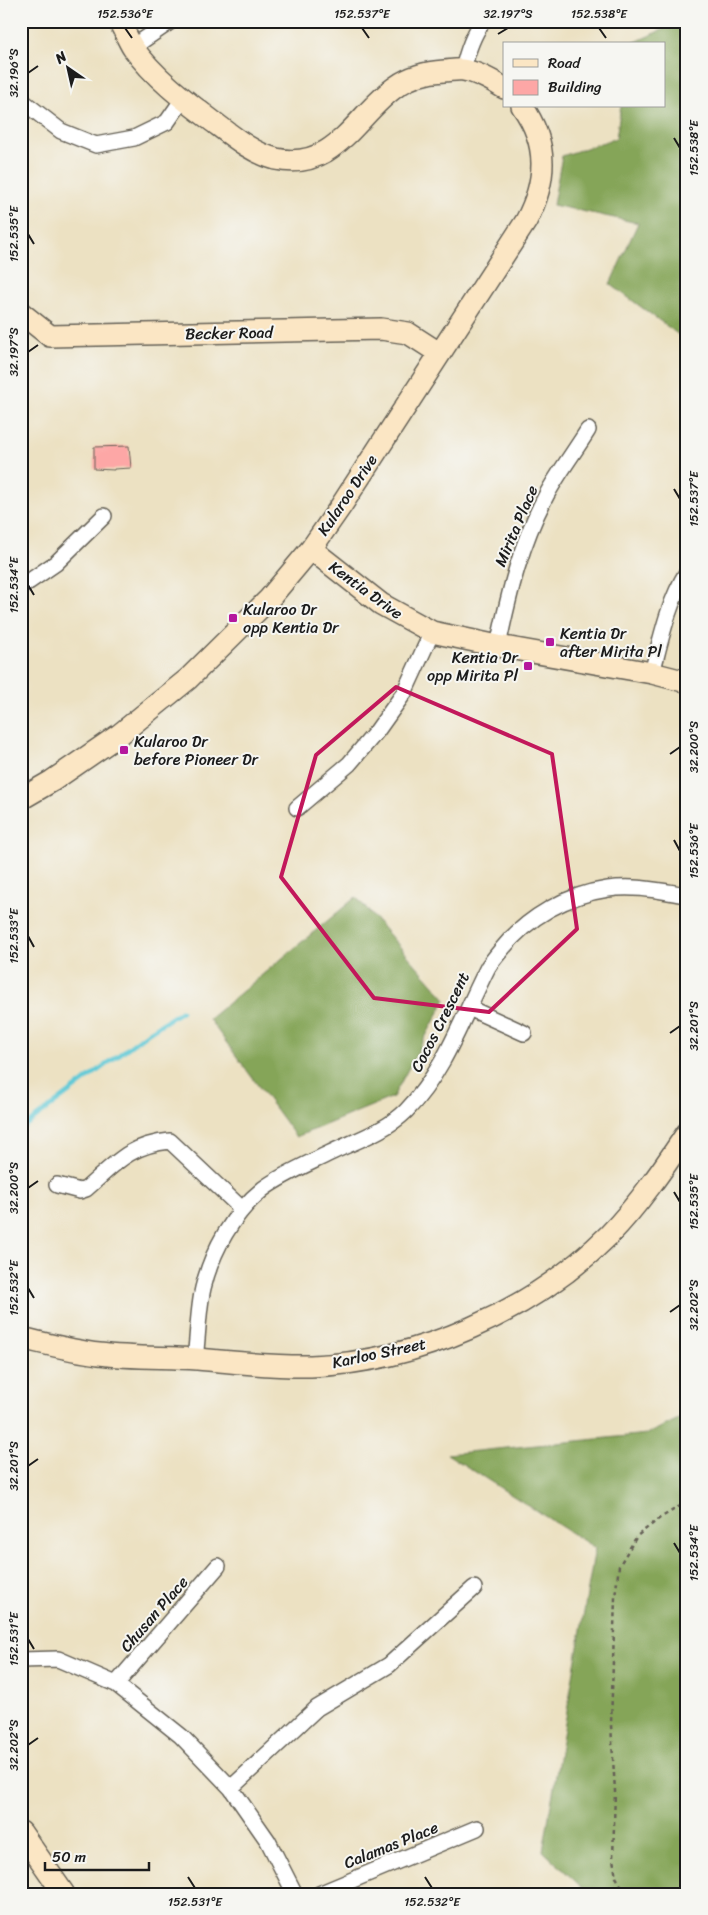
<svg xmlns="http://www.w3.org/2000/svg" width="708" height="1915" viewBox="0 0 708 1915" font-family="Sriracha,sans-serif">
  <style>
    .forest { fill: #85a559; stroke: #50603a }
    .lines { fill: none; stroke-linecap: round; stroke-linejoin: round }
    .stream { stroke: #5cc8d5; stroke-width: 4.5 }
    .building { fill: #fda7a6 }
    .street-casing { stroke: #656156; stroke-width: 18 }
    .secondary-casing { stroke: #656156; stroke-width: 24 }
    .path { stroke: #656156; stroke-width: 2.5; stroke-dasharray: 4 4; stroke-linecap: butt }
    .street { stroke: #fff; stroke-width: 15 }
    .secondary { stroke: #fbe6c4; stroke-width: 21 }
    .marked { fill: none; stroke: #c2185b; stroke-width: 4; stroke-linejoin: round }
    .ticks { fill: none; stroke: #1c1c1c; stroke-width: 2 }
    .poi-dot { fill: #b5179e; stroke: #f6f6f2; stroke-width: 2 }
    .labels { text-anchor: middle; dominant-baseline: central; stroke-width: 4; stroke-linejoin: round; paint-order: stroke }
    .street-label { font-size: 16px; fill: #1c1c1c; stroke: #f6f6f2 }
    .poi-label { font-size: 16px; fill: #1c1c1c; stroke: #f6f6f2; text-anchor: start }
    .neatline { fill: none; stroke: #1c1c1c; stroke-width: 2 }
    .ticks-label { font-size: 12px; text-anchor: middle; fill: #1c1c1c }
  </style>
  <rect width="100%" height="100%" fill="#f6f6f2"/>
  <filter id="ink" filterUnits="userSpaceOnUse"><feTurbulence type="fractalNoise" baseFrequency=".02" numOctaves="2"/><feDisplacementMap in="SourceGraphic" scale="10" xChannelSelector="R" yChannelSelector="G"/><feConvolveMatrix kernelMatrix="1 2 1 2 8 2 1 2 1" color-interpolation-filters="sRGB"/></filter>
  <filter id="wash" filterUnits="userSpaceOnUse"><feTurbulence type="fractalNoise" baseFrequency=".0096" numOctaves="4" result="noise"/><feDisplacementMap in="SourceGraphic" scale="20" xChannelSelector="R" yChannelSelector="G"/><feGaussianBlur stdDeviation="1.12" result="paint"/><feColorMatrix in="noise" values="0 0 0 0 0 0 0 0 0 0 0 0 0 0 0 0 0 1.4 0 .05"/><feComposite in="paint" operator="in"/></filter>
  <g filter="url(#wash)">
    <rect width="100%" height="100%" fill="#ece1c2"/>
    <path class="forest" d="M681,21H687V341L610,284L638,223L553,205L562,156L616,138L621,106H664V44H631Z
      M356,897L446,999L393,1097L296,1137L209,1019Z
      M687,1415V1894H589L543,1851L595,1548L447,1454L647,1434Z"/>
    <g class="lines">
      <path class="stream" d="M21,1129L149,1032L182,1011"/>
    </g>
    <g id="blocks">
      <path class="building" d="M129,446L131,468L114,469V470L94,469V447Z"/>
    </g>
  </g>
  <g filter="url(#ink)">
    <use href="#blocks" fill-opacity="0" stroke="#656156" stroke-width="1"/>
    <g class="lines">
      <g class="street-casing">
        <path id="street" d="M133,47L171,21
          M463,70C467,52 472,36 483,21
          M21,100L61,131L96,145L134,138L167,122L183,99
          M21,587L56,563L104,516
          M498,646C509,593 521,542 547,494C559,472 575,451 588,430
          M652,673C661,639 668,603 687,572
          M297,808L349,764L377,731L404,693L432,632
          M469,1008L524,1033
          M57,1185L80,1191L86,1189C115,1164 129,1145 170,1141L242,1209
          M195,1359C198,1336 198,1310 203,1288C212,1251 233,1213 263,1189C283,1174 308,1164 330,1153C355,1141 386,1131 406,1111C445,1071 463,1016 488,967C492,961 497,955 502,949C528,917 566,895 608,889C634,885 661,891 687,895
          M21,1660L58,1659L116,1684L181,1736L231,1788L268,1841L295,1894
          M116,1684L218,1566
          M231,1788L317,1708L389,1665L474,1588
          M319,1894L477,1828"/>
      </g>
      <g class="secondary-casing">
        <path id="secondary" d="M119,21C124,30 128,40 133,48C154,77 183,99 211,120C231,135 252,153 276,159C335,172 357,113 397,86C411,76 427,72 444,71C449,71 457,69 463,70C476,72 493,81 504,88
          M21,313L50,336L381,329L408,333L439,353
          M311,549L381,604L432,632L498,646L652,673L687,682
          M21,799L52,781L119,735L188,679L269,599L311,549L341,506L526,221C547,181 549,144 522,106
          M21,1338C47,1344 73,1351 99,1354C131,1358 165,1357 197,1359C235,1362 273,1367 311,1366C418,1362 533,1311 609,1235C639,1204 663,1169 687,1133
          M21,1832L64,1894"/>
      </g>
      <path class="path" d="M626,1894L616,1877L613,1859L615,1791L611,1725L615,1597L619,1566L637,1536L660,1518L687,1502"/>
      <use href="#street" class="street"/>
      <use href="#secondary" class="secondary"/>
    </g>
  </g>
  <path class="marked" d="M396,687L552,754L577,929L489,1012L374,998L281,877L316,755Z"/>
  <path class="ticks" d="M125,28L132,38M362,28L369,38M599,28L606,38M498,34L508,28M28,73L38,66M674,138L680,148M28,234L34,244M28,352L38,345M674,489L680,499M28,585L34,595M670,754L680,747M674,840L680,851M28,936L34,947M670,1033L680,1026M28,1188L38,1181M674,1192L680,1202M28,1288L34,1298M670,1312L680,1305M28,1466L38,1459M674,1543L680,1553M28,1639L34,1649M28,1745L38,1738M188,1877L195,1888M425,1877L432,1888"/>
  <g class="poi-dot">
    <rect x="228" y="613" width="10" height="10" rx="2.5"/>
    <rect x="545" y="637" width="10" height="10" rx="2.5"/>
    <rect x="523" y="661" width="10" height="10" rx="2.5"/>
    <rect x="119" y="745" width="10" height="10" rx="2.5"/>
  </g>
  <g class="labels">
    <g class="street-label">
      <text transform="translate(229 333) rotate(-1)">Becker Road</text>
      <text transform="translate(347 495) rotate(-56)">Kularoo Drive</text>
      <text transform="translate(516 526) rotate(-67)">Mirita Place</text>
      <text transform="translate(366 590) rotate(36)">Kentia Drive</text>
      <text transform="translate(440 1022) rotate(-63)">Cocos Crescent</text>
      <text transform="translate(379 1353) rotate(-12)">Karloo Street</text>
      <text transform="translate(154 1614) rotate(-49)">Chusan Place</text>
      <text transform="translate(391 1845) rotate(-22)">Calamas Place</text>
    </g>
    <g class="poi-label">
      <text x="243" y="609">Kularoo Dr<tspan x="243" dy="18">opp Kentia Dr</tspan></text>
      <text x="560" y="633">Kentia Dr<tspan x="560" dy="18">after Mirita Pl</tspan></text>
      <text x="518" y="657" text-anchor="end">Kentia Dr<tspan x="518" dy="18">opp Mirita Pl</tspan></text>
      <text x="134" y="741">Kularoo Dr<tspan x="134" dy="18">before Pioneer Dr</tspan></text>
    </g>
  </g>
  <rect width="708" height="1915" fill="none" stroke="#f6f6f2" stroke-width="55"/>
  <rect x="503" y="42" width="162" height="65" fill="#f6f6f2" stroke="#9f9f9c"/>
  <rect x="513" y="59" width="25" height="8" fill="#fbe6c4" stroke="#9f9f9c"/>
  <text x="548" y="68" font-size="15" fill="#1c1c1c">Road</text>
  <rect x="513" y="80" width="25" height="15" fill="#fda7a6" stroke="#9f9f9c"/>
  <text x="548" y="92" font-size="15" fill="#1c1c1c">Building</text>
  <g transform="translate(68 68) rotate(326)" stroke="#f6f6f2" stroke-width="4" paint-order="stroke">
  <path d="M0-4L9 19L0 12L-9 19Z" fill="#1c1c1c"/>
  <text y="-8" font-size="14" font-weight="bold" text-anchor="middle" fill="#1c1c1c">N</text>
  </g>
  <path d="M45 1862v8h104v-8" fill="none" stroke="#1c1c1c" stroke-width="2.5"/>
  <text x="52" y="1862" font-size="15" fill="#1c1c1c" stroke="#f6f6f2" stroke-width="4" paint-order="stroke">50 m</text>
  <rect x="28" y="28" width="652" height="1860" class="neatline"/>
  <g class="ticks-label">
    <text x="125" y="18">152.536°E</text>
    <text x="362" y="18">152.537°E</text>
    <text x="508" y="18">32.197°S</text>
    <text x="599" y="18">152.538°E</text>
    <text transform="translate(14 73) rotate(-90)" y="4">32.196°S</text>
    <text transform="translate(694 148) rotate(-90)" y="4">152.538°E</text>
    <text transform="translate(14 234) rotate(-90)" y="4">152.535°E</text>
    <text transform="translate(14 352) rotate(-90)" y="4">32.197°S</text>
    <text transform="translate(694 499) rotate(-90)" y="4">152.537°E</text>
    <text transform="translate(14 585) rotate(-90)" y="4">152.534°E</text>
    <text transform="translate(694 747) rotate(-90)" y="4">32.200°S</text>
    <text transform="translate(694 851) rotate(-90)" y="4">152.536°E</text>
    <text transform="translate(14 936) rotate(-90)" y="4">152.533°E</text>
    <text transform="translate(694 1026) rotate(-90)" y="4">32.201°S</text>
    <text transform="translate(14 1188) rotate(-90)" y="4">32.200°S</text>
    <text transform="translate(694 1202) rotate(-90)" y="4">152.535°E</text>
    <text transform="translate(14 1288) rotate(-90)" y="4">152.532°E</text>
    <text transform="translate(694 1305) rotate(-90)" y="4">32.202°S</text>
    <text transform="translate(14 1466) rotate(-90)" y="4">32.201°S</text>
    <text transform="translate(694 1553) rotate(-90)" y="4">152.534°E</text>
    <text transform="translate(14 1639) rotate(-90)" y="4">152.531°E</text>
    <text transform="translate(14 1745) rotate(-90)" y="4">32.202°S</text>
    <text x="195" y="1906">152.531°E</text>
    <text x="432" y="1906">152.532°E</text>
  </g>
</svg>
